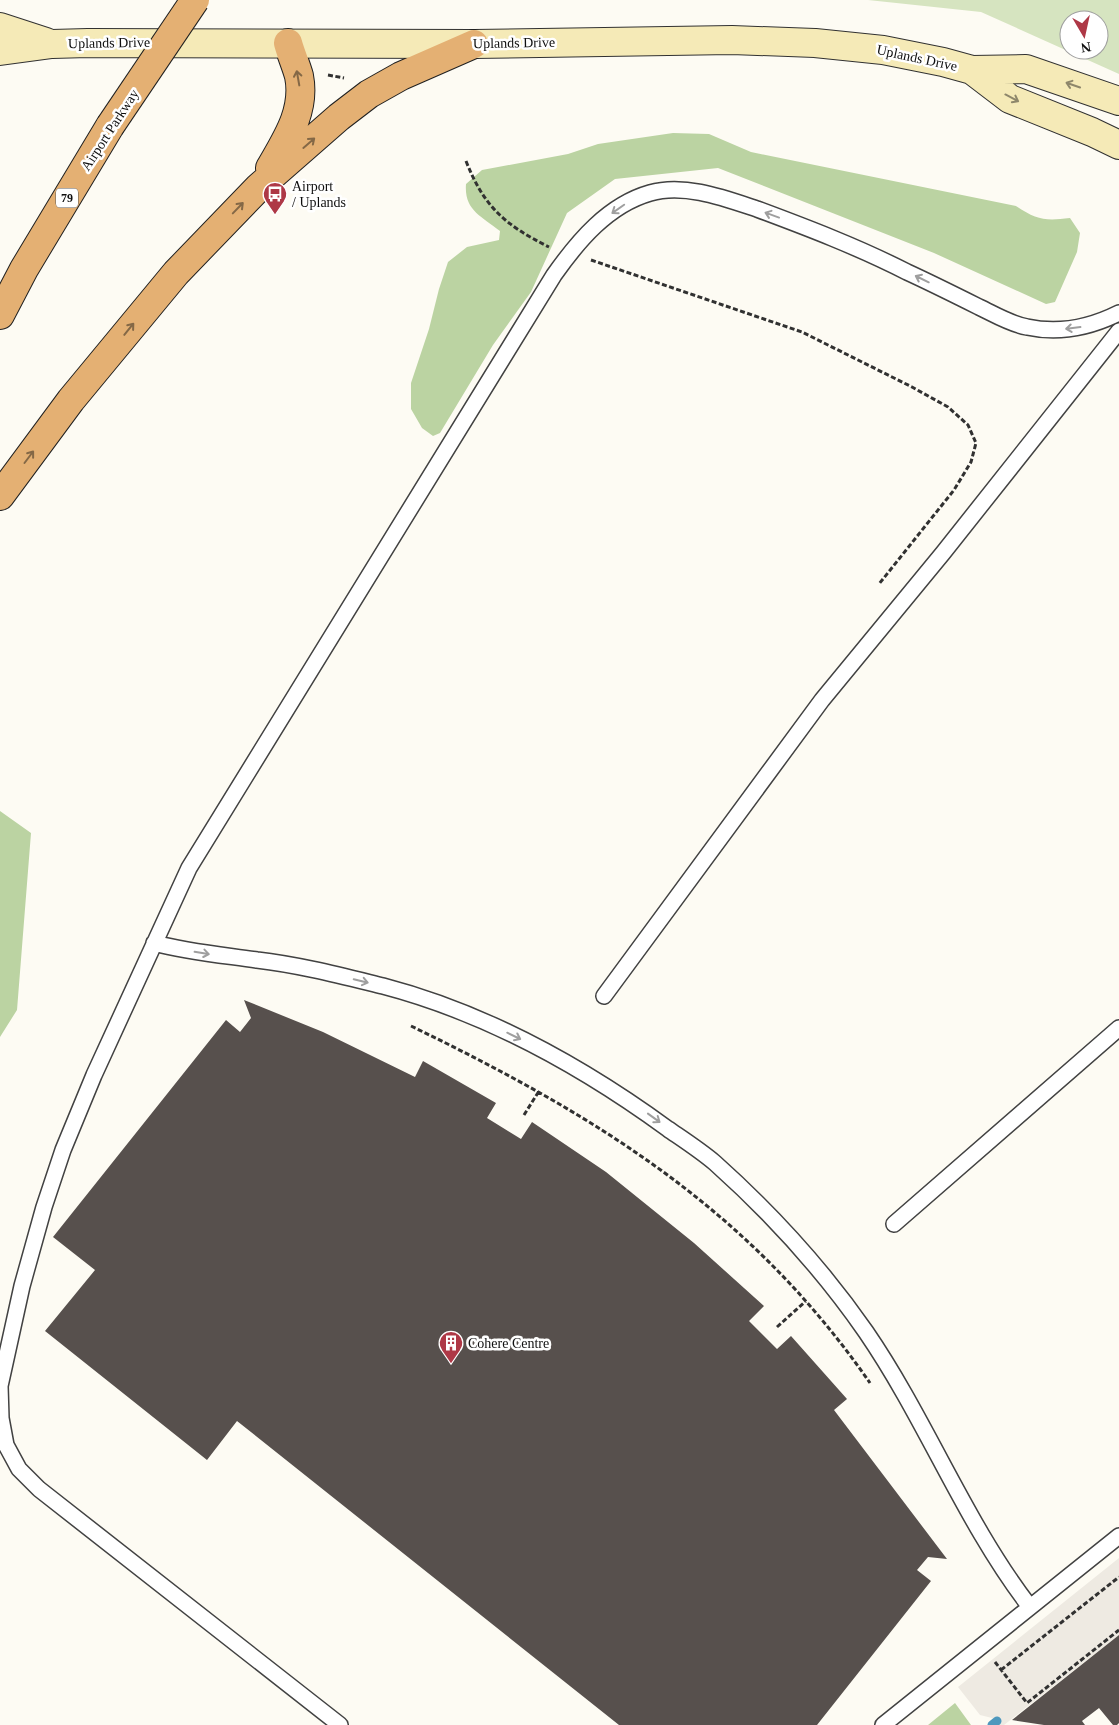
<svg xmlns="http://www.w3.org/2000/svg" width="1119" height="1725" viewBox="0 0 1119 1725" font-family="'Times New Roman',serif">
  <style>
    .green { fill: #d6e4c0; fill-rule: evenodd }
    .forest { fill: #bbd3a2 }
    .plaza { fill: #eeeae2 }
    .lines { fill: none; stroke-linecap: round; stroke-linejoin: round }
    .stream { stroke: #4e98bd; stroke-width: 9 }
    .building { fill: #57504d }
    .service-casing { stroke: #424242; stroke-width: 18 }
    .secondary-casing { stroke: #313131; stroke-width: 30 }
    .trunk-casing { stroke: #202020; stroke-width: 30 }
    .path { stroke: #313131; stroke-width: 3; stroke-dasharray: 5 2.5; stroke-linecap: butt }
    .service { stroke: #fff; stroke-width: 15 }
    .secondary { stroke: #f5eab7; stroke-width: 28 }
    .trunk { stroke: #e4b073; stroke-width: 28 }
    .trunk-bridge-casing { stroke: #202020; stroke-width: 30; stroke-linecap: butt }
    .trunk-bridge { stroke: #e4b073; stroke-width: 28 }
    .oneway { stroke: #846846 }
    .oneway2 { stroke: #8e876b }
    .oneway3 { stroke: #9f9f9f }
    .labels { text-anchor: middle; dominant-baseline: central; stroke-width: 5; stroke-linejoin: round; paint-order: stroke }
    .shield { fill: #fff; stroke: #575757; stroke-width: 1 }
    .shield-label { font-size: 12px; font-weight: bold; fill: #0f0f0f }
    .street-label { font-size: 14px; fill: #0f0f0f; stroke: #fff }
    .poi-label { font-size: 14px; fill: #0f0f0f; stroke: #fff; text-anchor: start }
  </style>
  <rect width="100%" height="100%" fill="#fdfbf3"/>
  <path class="green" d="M868,0H1119V74L981,12ZM1069,20H1099V50H1069Z"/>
  <path class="forest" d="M673,133L709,134L751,152L1016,206C1037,220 1045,221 1070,218L1080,233L1077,252L1055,302L1046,304L934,253L718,168L615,179L567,213L531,292L493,345L440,433L433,436L422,428L411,409V383L429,329L439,289L448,262L467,247L499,240L500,231C481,216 464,210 466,184L482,170L568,154L598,144Z
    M0,811L31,833L17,1010L0,1037Z
    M955,1703L971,1725H928Z"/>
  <path class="plaza" d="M1119,1558V1635L1004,1725H1000L996,1719L980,1715L958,1687Z"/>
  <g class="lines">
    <path class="stream" d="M992,1725L997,1721"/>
  </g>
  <path class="building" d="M244,1000L323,1032L415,1077L423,1061L496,1103L487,1118L521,1139L532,1122L606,1172L694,1243L764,1306L749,1321L777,1349L791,1336L847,1399L834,1410L947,1559L928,1557L917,1570L931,1581L817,1725H619L237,1421L207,1460L45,1331L95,1270L53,1237L226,1020L240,1032L251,1018Z
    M1119,1635V1723L1117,1725H1113L1099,1708L1082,1721L1085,1725H1044L1012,1720Z"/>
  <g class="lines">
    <g class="service-casing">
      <path id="service" d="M154,943C188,952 222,955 257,960C300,965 342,976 383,986C486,1013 583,1067 668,1129C684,1140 701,1151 715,1163C772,1214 823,1270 866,1332C927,1421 965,1523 1030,1607
        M604,996L822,700L943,553L1119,331
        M894,1224L1119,1028
        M340,1725L39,1489L19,1469L6,1445L1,1418L0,1386L22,1286L44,1207L63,1150L94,1075L189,868L554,275C578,241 608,205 650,193C684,183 724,198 757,209C808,228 858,247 907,272C931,283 955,295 979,307C994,314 1010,324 1027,327C1059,334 1091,327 1119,313
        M883,1725L1119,1536"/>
    </g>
    <g class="secondary-casing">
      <path id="secondary" d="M0,27L46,42
        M0,51L52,44L88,43L474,44L732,40L815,43L883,50L943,62L972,70L1026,69L1119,101
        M972,70L1010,99L1092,132L1119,145"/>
    </g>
    <g class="trunk-casing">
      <path id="trunk" d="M270,168C286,140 306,111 299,76C296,65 291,54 288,43
        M0,315L24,269L110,126
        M0,496L71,400L176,273L259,187L339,117L369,94L401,76L474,44"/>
    </g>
    <path class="path" d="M328,75L344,78
      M466,161C484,207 505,225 549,247
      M591,260L802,332L912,387L948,407L968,425L976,443L971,462L954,490L879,584
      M411,1026C597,1116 750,1210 870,1383
      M524,1115L539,1091
      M777,1327L806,1301
      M995,1662L1027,1703L1119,1630
      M1001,1670L1119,1577"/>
    <use href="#service" class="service"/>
    <use href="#secondary" class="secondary"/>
    <use href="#trunk" class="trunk"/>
    <g class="trunk-bridge-casing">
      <path id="trunk-bridge" d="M110,126L195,0"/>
    </g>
    <use href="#trunk-bridge" class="trunk-bridge"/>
  </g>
  <defs><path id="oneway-shaft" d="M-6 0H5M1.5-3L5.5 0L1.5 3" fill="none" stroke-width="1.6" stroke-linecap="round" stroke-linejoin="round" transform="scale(1.25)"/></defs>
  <g class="oneway">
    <use href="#oneway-shaft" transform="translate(298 78) rotate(-100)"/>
    <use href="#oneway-shaft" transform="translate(309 143) rotate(-41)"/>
    <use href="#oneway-shaft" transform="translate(238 208) rotate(-46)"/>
    <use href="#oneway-shaft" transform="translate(129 329) rotate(-51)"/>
    <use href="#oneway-shaft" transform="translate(29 457) rotate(-53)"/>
  </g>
  <g class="oneway2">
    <use href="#oneway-shaft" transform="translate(1073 85) rotate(-161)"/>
    <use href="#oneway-shaft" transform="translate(1012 98) rotate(28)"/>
  </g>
  <g class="oneway3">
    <use href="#oneway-shaft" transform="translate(618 209) rotate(145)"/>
    <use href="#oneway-shaft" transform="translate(772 215) rotate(-160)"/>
    <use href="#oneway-shaft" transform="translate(922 279) rotate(-154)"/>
    <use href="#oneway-shaft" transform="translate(1073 328) rotate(173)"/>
    <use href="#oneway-shaft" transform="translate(202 953) rotate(9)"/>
    <use href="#oneway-shaft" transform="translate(361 981) rotate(14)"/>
    <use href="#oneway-shaft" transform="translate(514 1036) rotate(26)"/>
    <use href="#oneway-shaft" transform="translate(654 1118) rotate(36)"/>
  </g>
  <defs>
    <g id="bus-pin" transform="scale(1.25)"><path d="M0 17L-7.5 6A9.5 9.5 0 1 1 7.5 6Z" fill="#ae3846" stroke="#fff"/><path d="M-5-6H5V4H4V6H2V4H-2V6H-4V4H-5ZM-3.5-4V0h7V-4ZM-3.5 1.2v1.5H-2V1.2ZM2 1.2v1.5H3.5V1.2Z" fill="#fff"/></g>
    <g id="building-pin" transform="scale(1.25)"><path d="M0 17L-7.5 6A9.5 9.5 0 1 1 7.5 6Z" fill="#ae3846" stroke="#fff"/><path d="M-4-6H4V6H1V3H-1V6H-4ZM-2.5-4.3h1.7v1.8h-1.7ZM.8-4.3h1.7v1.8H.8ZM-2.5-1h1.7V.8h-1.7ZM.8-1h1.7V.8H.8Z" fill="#fff"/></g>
  </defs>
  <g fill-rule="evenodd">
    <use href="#bus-pin" x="275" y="194"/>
    <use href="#building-pin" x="451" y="1343"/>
  </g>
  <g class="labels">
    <rect class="shield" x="56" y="188.5" width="22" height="19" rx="4"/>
    <g class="shield-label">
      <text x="67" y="198">79</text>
    </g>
    <g class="street-label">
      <text transform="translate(109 43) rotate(-1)">Uplands Drive</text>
      <text transform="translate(514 43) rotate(-1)">Uplands Drive</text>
      <text transform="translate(917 58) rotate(12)">Uplands Drive</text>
      <text transform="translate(110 130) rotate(-57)">Airport Parkway</text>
    </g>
    <g class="poi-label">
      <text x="292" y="186">Airport<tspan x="292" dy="16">/ Uplands</tspan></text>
      <text x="468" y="1343">Cohere Centre</text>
    </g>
  </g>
  <g transform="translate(1084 35) rotate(171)"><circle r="24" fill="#ffffff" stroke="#9f9f9f"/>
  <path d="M0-4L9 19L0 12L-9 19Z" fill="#ae3846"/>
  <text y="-8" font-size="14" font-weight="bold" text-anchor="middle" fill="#0f0f0f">N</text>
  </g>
</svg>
